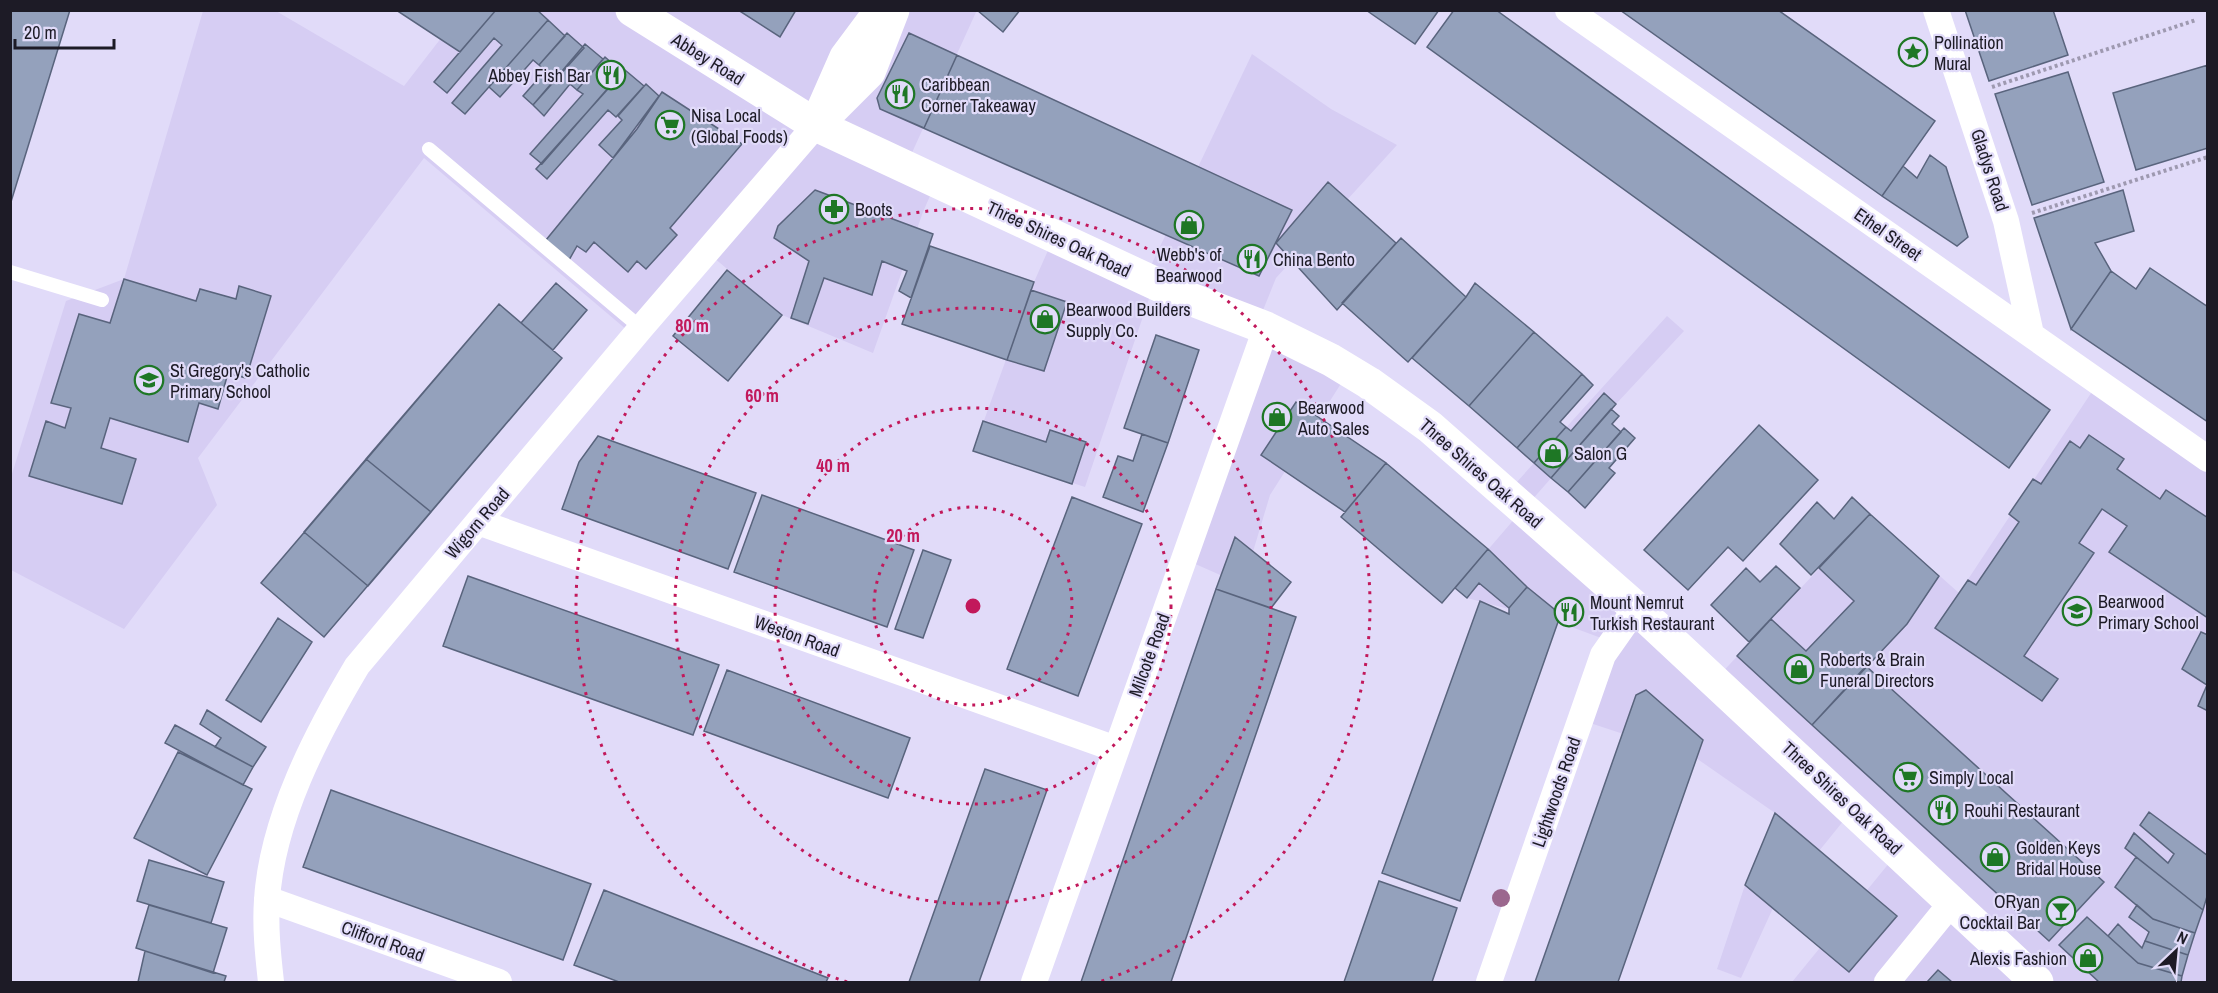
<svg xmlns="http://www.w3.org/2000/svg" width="2218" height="993" viewBox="0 0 2218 993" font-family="'Archivo Narrow',sans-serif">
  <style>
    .built { fill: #d6cdf3 }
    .building { fill: #94a1bc; stroke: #59647d; stroke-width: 1.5 }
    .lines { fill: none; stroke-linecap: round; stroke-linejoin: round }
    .path { stroke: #9e99b0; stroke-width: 4; stroke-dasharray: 3 3; stroke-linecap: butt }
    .lane { stroke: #fff; stroke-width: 14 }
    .street { stroke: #fff; stroke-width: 26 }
    .secondary { stroke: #fff; stroke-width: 33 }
    .tree { fill: #9b678e }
    .ring { fill: none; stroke: #c2185b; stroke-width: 3; stroke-dasharray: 3 6 }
    .labels { text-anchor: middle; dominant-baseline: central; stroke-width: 4.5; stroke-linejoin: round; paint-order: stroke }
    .poi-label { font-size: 18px; fill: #1d1b26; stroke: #e1dbf9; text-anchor: start }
    .street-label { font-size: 18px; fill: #1d1b26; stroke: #e1dbf9 }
    .centre { fill: #c2185b; stroke: #e1dbf9; stroke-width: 3 }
    .ring-label { font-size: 18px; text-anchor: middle; font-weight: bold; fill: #c2185b; stroke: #e1dbf9; stroke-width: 4.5; stroke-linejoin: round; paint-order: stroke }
  </style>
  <rect width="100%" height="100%" fill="#e1dbf9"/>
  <path class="built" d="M977,10L905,168L936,182L923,212L873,353L782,315L707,252L634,336L424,158L198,458L217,505L124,629L11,570V477L66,301L124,279L203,11H276L404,86L462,11Z
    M1252,54L1331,109L1397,145L1276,278L1257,325L1154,284L1085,487L973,451L1034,282L1054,237L1145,278Z
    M1667,316L1684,331L1616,404L1524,509L1715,680L1870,514L1959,593L2099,381L2207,459V982H1792L1899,851L1853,809L1773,908L1741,978L1717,969L1745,885L1775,813L1696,758L1581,720L1612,642L1558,622L1467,598L1455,588L1523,509L1506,494Z
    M1266,328L1349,371L1270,495L1243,585L1184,559Z"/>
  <path class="building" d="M10,10H70L10,205Z
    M396,10H496L460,52Z
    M496,10H537L548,20L465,114L452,103L502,45L494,38L447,93L434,82Z
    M738,10H796L780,37Z
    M977,10H1020L1003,32Z
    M1366,10H1439L1415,44Z
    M1454,10H1496L2050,410L2009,468L1427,47Z
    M1620,10H1778L1935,121L1882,196Z
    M1965,10H2053L2068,55L1989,81Z
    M548,20L565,36L539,65L533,60L500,97L489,87Z
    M567,33L584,48L533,105L523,96L545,71L539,65Z
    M909,33L1292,210L1259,276L880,109L877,98Z
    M909,33L957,55L924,128L880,109L877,98Z
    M585,44L603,59L577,90L570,84L544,116L533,105Z
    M605,57L622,72L542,164L530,154L583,94L577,90Z
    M2208,65V148L2136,170L2113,93Z
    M625,70L644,86L616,117L608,110L547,179L536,169Z
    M2068,72L2104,182L2032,205L1995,94Z
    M646,84L659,96L613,158L599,145L622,120L618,116Z
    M662,92L742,144L670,228L677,235L646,269L637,261L628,272L594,242L586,252L577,246L569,260L546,240L637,129Z
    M1930,155L1946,167L1968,237L1957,246L1882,196L1903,166L1917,178Z
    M1328,182L1396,243L1337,310L1276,243Z
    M815,190L933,234L911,298L899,291L907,271L882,261L872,295L824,278L808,324L791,318L809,261L774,238L778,226Z
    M2123,190L2134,231L2095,243L2111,271L2071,329L2034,218Z
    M1401,238L1466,297L1408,362L1342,303Z
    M930,246L1034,282L1007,360L902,324Z
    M2150,268L2208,307V422L2071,329L2111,271L2136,289Z
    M727,270L782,315L728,381L673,336Z
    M124,279L196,301L200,289L236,299L239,286L271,296L246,378L228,373L218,409L199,403L188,442L110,418L101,448L136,459L122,504L29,476L46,421L65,428L71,408L51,403L79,314L110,323Z
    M556,283L587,310L553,350L521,323Z
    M1475,283L1534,332L1469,406L1412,358L1466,297Z
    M1031,290L1067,302L1044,371L1007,360Z
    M499,304L562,358L324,637L261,583Z
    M499,304L562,358L431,512L366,459Z
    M1534,332L1582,374L1517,448L1469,406Z
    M1156,335L1199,350L1168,443L1124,428Z
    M1582,374L1593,385L1560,422L1566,427L1534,463L1517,448Z
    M1604,393L1616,404L1551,478L1534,463L1566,427L1571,431Z
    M1296,402L1386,463L1345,512L1261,455Z
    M1611,409L1619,416L1612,424L1621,432L1568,492L1551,478Z
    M983,421L1046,442L1050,430L1086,442L1072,484L973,451Z
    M1759,425L1818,480L1743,561L1728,547L1688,590L1644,550Z
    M1624,428L1635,438L1609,468L1615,473L1585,508L1568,492Z
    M1142,434L1168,443L1143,512L1103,497L1118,456L1133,461Z
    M2089,435L2124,459L2117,469L2160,499L2166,490L2208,518V618L2109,552L2127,526L2102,509L2079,543L2094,553L2024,656L2058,679L2042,701L1935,628L1968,580L1976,585L2019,522L2009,514L2033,479L2041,484L2070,441L2080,448Z
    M598,436L756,493L728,569L562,509L579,462Z
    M366,459L431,512L368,586L304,532Z
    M1386,463L1488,549L1442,603L1341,517Z
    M762,495L914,550L887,627L734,572Z
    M1072,497L1142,524L1078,696L1007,669Z
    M1852,497L1870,514L1811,575L1780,544L1817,502L1834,519Z
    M1870,514L1939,576L1907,624L1812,725L1737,656L1771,619L1806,651L1854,601L1819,568Z
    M1235,537L1291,582L1271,608L1216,589Z
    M1488,549L1527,587L1509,608L1479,583L1467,598L1455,588Z
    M923,550L951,560L923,638L895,629Z
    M1776,566L1800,588L1749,642L1711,605L1746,568L1760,582Z
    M468,576L719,665L693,735L443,646Z
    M1527,587L1554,609L1558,622L1460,901L1382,873L1480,601L1509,614V608Z
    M1216,589L1296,617L1171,982H1081Z
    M278,618L312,642L261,722L226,700Z
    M2201,632L2208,635V711L2198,706L2207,685L2182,669Z
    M1866,666L2104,882L2049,941L1812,725Z
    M727,670L910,738L888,798L704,731Z
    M1646,690L1703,740L1618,982H1535L1636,695Z
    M207,710L266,747L253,767L215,747L221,738L200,724Z
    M175,725L253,767L243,785L165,743Z
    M178,752L252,789L207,875L134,838Z
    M985,769L1047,790L979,982H909Z
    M331,790L591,884L563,960L303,867Z
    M2149,812L2208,856V893L2203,910L2125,848L2134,833L2168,863L2174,854L2140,825Z
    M1775,813L1897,916L1849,972L1745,885Z
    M2136,857L2203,910L2195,933L2153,919L2115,887Z
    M149,860L224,882L211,923L137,901Z
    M1379,881L1457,908L1432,982H1344Z
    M604,890L828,978L826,982H619L574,965Z
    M149,905L227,928L213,973L136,948Z
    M2137,905L2153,919L2195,933L2188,955L2145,941L2149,932L2129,917Z
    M2087,917L2138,963L2182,976L2181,982H2099L2059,945Z
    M2118,924L2142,948L2145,941L2188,955L2182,976L2138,963L2108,936Z
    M145,951L226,976L224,982H138Z
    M1938,970L1952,982H1927Z"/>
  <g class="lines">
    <path class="path" d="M1992,87L2196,20
      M2032,213L2208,157"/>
    <path class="lane" d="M429,149L641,328
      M10,272L102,300"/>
    <path class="street" d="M1568,10L2208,459
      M1936,10L2006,221L2031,334
      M478,522L1116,749
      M267,899L499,982
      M271,982C268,955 265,927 267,900C272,819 316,735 357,666L641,328L816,125
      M1034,982L1266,328
      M1489,982L1603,655L1636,608
      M1887,982L1953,901"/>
    <path class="secondary" d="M632,10L816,125L1180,295L1266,328L1331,360L1369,383L1430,427L1636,608L2037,982
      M824,107L846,57L881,10
      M816,125L869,72L893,10"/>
  </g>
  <circle class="tree" cx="1501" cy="898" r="9"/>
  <g class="ring">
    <circle cx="973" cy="606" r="99"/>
    <circle cx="973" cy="606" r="198"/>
    <circle cx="973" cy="606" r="298"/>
    <path d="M847 982A397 397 0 1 1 1099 982"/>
  </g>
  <defs>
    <g id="sight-ring" transform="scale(1.5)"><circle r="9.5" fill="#e1dbf9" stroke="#1e7725" stroke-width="1.5"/><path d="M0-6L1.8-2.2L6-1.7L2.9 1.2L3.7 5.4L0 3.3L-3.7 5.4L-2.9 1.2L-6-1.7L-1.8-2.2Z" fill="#1e7725"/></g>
    <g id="restaurant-ring" transform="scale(1.5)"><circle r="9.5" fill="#e1dbf9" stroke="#1e7725" stroke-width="1.5"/><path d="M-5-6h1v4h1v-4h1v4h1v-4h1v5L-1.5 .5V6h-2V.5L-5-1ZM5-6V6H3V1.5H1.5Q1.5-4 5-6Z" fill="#1e7725"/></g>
    <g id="supermarket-ring" transform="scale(1.5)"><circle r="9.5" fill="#e1dbf9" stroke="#1e7725" stroke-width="1.5"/><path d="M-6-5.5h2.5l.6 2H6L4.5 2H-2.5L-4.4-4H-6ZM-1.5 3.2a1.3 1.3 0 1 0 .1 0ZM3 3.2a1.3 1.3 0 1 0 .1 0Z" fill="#1e7725"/></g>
    <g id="pharmacy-ring" transform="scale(1.5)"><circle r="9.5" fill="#e1dbf9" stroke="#1e7725" stroke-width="1.5"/><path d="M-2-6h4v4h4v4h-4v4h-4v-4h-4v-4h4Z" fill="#1e7725"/></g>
    <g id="shop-ring" transform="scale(1.5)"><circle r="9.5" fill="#e1dbf9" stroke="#1e7725" stroke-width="1.5"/><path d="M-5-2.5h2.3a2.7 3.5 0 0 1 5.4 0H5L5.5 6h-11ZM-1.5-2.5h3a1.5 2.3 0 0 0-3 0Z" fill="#1e7725"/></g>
    <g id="school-ring" transform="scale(1.5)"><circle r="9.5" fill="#e1dbf9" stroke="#1e7725" stroke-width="1.5"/><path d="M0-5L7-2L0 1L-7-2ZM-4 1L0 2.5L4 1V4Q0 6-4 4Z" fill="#1e7725"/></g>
    <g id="bar-ring" transform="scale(1.5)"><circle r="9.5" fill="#e1dbf9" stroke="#1e7725" stroke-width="1.5"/><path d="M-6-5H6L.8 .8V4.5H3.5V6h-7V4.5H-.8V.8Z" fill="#1e7725"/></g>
  </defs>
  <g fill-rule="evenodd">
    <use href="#sight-ring" x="1913" y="52"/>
    <use href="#restaurant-ring" x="611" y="75"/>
    <use href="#restaurant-ring" x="900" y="94"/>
    <use href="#supermarket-ring" x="670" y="125"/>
    <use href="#pharmacy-ring" x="834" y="209"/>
    <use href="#shop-ring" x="1189" y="225"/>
    <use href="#restaurant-ring" x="1252" y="259"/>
    <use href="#shop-ring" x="1045" y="319"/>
    <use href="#school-ring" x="149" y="380"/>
    <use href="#shop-ring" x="1277" y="417"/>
    <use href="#shop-ring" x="1553" y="453"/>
    <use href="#school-ring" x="2077" y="611"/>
    <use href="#restaurant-ring" x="1569" y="612"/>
    <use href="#shop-ring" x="1799" y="669"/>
    <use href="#supermarket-ring" x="1908" y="777"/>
    <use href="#restaurant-ring" x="1943" y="810"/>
    <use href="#shop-ring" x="1995" y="857"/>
    <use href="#bar-ring" x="2061" y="911"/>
    <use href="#shop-ring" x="2088" y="958"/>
  </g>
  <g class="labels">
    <g class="poi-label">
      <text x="1934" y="42">Pollination<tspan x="1934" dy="21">Mural</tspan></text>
      <text x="590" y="75" text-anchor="end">Abbey Fish Bar</text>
      <text x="921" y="84">Caribbean<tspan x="921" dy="21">Corner Takeaway</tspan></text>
      <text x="691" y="115">Nisa Local<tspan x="691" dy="21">(Global Foods)</tspan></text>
      <text x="855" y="209">Boots</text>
      <text x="1189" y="254" text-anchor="middle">Webb's of<tspan x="1189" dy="21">Bearwood</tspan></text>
      <text x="1273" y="259">China Bento</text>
      <text x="1066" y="309">Bearwood Builders<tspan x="1066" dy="21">Supply Co.</tspan></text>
      <text x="170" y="370">St Gregory's Catholic<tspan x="170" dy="21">Primary School</tspan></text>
      <text x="1298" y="407">Bearwood<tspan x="1298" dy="21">Auto Sales</tspan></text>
      <text x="1574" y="453">Salon G</text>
      <text x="2098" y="601">Bearwood<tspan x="2098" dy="21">Primary School</tspan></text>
      <text x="1590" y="602">Mount Nemrut<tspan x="1590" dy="21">Turkish Restaurant</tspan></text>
      <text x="1820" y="659">Roberts &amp; Brain<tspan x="1820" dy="21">Funeral Directors</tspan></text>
      <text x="1929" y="777">Simply Local</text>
      <text x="1964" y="810">Rouhi Restaurant</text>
      <text x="2016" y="847">Golden Keys<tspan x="2016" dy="21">Bridal House</tspan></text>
      <text x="2040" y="901" text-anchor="end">ORyan<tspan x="2040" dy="21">Cocktail Bar</tspan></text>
      <text x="2067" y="958" text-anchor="end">Alexis Fashion</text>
    </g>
    <g class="street-label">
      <text transform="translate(708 59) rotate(32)">Abbey Road</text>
      <text transform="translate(1990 170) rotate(72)">Gladys Road</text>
      <text transform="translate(1888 234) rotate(35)">Ethel Street</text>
      <text transform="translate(1059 239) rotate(25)">Three Shires Oak Road</text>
      <text transform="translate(1481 473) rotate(41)">Three Shires Oak Road</text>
      <text transform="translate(477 523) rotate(-49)">Wigorn Road</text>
      <text transform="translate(797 636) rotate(20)">Weston Road</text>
      <text transform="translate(1149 655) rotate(-70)">Milcote Road</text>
      <text transform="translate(1556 792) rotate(-71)">Lightwoods Road</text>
      <text transform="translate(1842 798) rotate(43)">Three Shires Oak Road</text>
      <text transform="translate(383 941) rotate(20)">Clifford Road</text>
    </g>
  </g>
  <circle cx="973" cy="606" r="9" class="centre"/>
  <g class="ring-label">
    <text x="692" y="332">80 m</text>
    <text x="762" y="402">60 m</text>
    <text x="833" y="472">40 m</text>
    <text x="903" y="542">20 m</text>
  </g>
  <rect width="2218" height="993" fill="none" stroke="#1d1b26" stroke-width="24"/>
  <g transform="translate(2176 951) rotate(26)" stroke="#e1dbf9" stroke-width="4.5" paint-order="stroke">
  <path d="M0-4.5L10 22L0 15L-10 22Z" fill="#1d1b26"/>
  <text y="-9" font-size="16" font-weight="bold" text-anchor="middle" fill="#1d1b26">N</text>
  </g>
  <path d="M15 39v9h99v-9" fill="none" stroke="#1d1b26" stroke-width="3"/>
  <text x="24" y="39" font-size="18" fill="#1d1b26" stroke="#e1dbf9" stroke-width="4.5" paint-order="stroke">20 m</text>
</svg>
